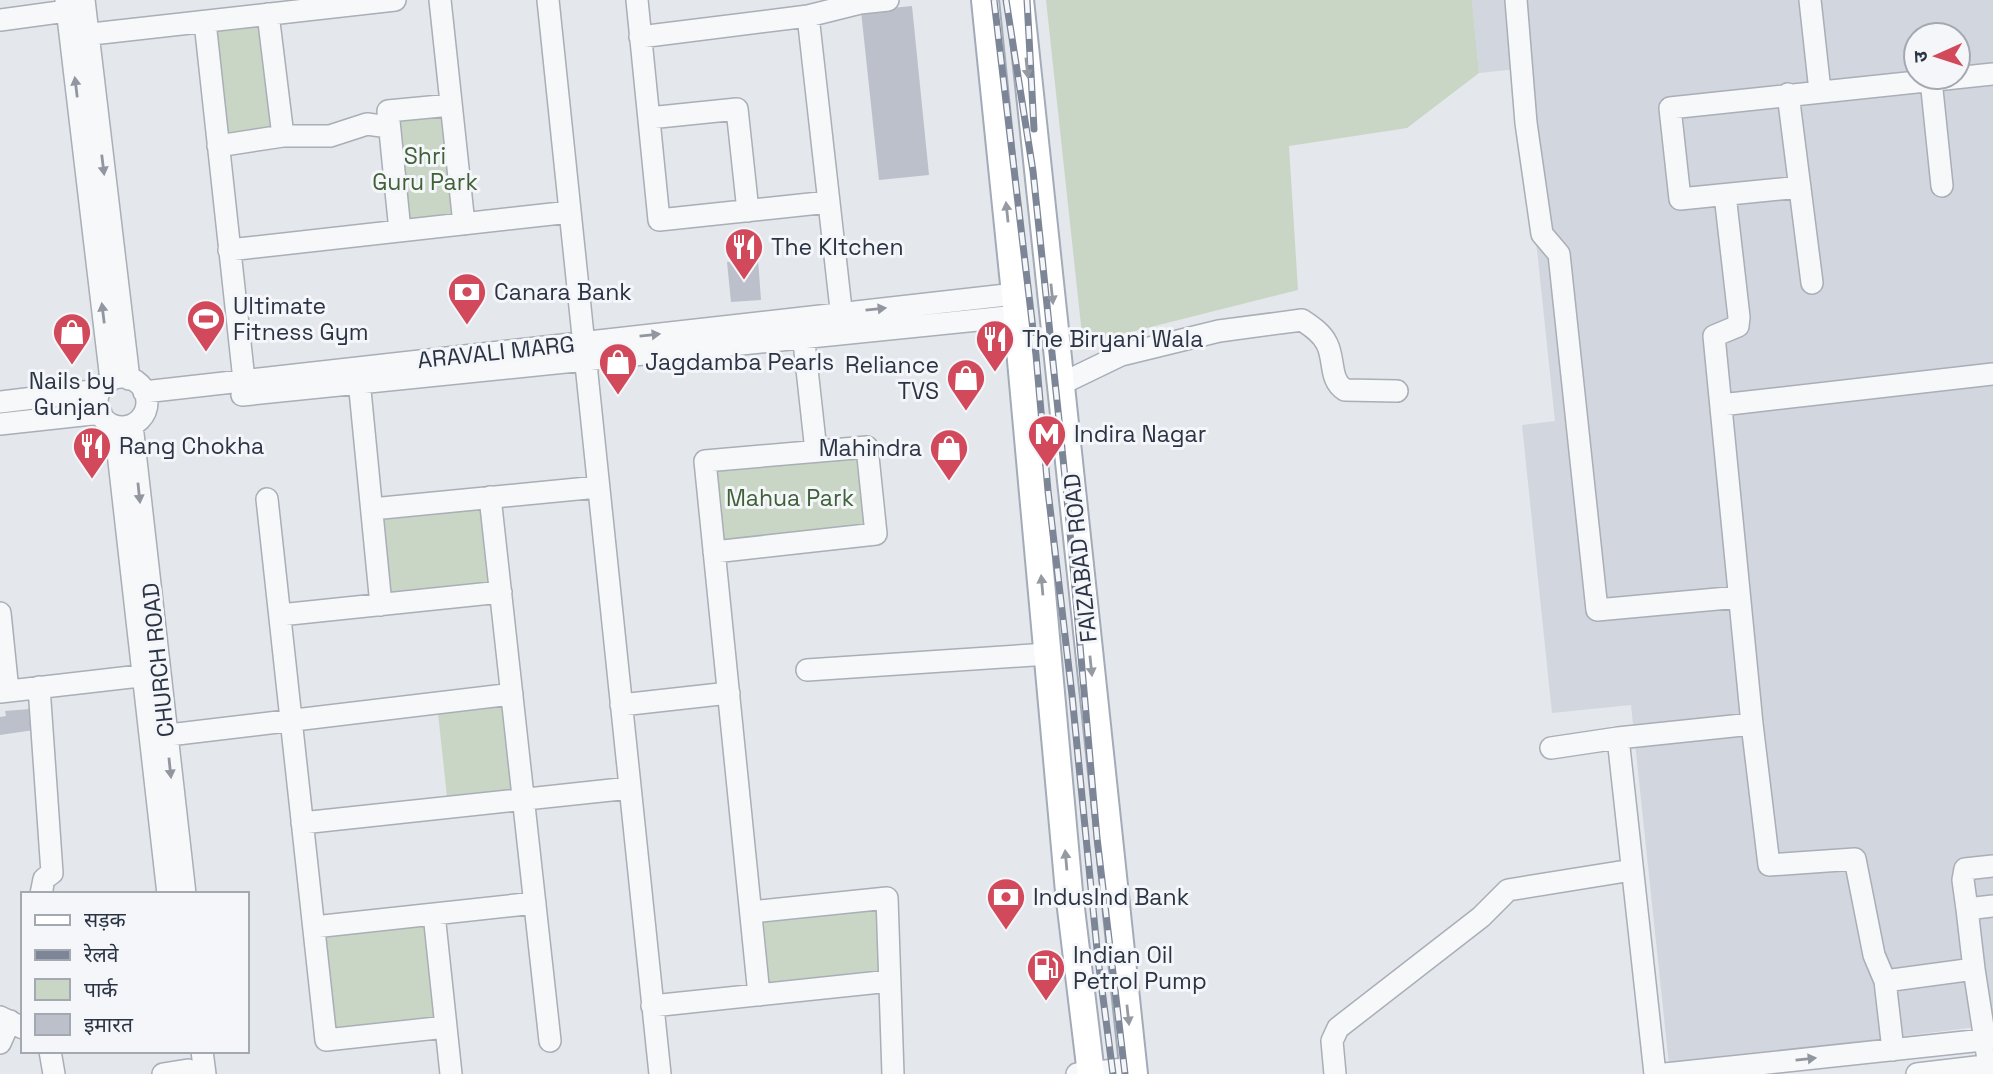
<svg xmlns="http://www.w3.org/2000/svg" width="1993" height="1074" viewBox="0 0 1993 1074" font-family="'Space Grotesk','Noto Sans Devanagari',sans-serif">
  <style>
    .built { fill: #d2d6de; fill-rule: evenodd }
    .green { fill: #c9d6c5 }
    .building { fill: #bbc0ca }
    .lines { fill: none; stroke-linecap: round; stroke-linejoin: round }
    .minor-casing { stroke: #a9aeb7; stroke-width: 24 }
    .major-casing { stroke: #a3abb8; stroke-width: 30 }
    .minor { stroke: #f7f8fa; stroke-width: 21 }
    .major { stroke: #fff; stroke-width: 26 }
    .rail-casing { stroke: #7d8696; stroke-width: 7 }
    .rail { stroke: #f4f6f9; stroke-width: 4.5; stroke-dasharray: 13; stroke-linecap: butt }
    .oneway { fill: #959aa2 }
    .oneway2 { fill: #9196a0 }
    .labels { text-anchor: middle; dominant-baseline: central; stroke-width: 6; stroke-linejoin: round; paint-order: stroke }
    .park-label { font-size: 23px; fill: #3f6138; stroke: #f4f6f9 }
    .poi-label { font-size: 23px; fill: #2b3445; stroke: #f4f6f9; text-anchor: start }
    .street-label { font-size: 23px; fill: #2b3445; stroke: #f4f6f9 }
  </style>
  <rect width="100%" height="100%" fill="#e4e7ec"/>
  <path class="built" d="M1472,0H1993V1025L1669,1065L1631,705L1552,713L1522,425L1555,421L1518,69L1479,73ZM1916,35H1958V77H1916Z"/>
  <path class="green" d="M1046,0H1472L1479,73L1407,128L1289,146L1298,290L1083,344Z
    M261,25L273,129L225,135L213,31Z
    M443,113L454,220L407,224L396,118Z
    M861,454L868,527L720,543L713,469Z
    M485,508L492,585L387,595L380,517Z
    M504,706L514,789L447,797L438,713Z
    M878,907L882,973L765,984L760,919Z
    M424,923L434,1019L333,1030L322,934Z"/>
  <path class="building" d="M912,6L929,175L879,180L861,11Z
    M758,259L761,300L731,302L727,262Z
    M30,709L34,730L0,735V717L6,716L5,711Z"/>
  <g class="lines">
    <g class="minor-casing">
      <path id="minor" d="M66,0L111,380
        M84,0L129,379
        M440,0L464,224
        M548,0L660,1074
        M637,0L659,220L829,202
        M1516,0L1526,123L1542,234L1559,254L1597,610L1739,597
        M1810,0L1820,91
        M808,16L843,327
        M0,20L81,9
        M205,22L244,380
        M74,36L395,0
        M640,37L808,16L860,3L888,0
        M1931,80L1942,186
        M1788,94L1812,283
        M649,118L737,109L748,211
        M283,136H330L367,124L389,127
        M218,146L283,136L268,14
        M1800,187L1680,199L1670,108L1993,74
        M1725,195L1739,317L1738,326L1714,336L1752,724L1769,865L1855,859L1874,955L1885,981L1893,1050
        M400,231L388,111L451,105
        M229,250L570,212
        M802,324L816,451
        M358,370L381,605
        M97 402a25 25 0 1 1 50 0a25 25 0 1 1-50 0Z
        M1061,384L1121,355L1219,331L1302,320C1311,326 1322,333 1327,344C1335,360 1329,380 1345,390L1397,391
        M144,392L1015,294
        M242,395L1017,316
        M0,402L100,390
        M1721,405L1993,374
        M0,424L101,413
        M132,425L185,894
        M115,426L168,894
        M490,497L550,1041
        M267,499L326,1040L446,1027
        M372,509L598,487
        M714,552L876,534L867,447L705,461C723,639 741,817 759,995
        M0,613L8,691
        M280,615L501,592
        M807,670L1048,654
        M39,687L52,873L44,879L41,894
        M0,692L157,674
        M621,705L729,693
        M152,737L512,694
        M1618,738L1752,724
        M1551,748L1618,738L1655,1074
        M302,823L630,788
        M1967,909L1963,880L1965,869L1993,866
        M751,912L887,898L893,1074
        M434,914L451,1074
        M314,927L535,903
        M1974,969L1989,1066
        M1885,981L1974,969L1967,909L1993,906
        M652,1006L890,981
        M0,1017L23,1028
        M0,1043L10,1021
        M50,1051L54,1074
        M202,1051L205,1074
        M163,1074L188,1070
        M1077,1074L1134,1068
        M1335,1074L1332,1041L1338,1028L1481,917L1508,890L1632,870
        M1665,1074L1993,1039
        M1917,1074L1993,1065"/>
    </g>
    <g class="major-casing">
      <path id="major" d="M985,0L1015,294L1069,892L1091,1074
        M1020,0L1134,1074"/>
    </g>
    <use href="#minor" class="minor"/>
    <use href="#major" class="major"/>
    <g class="rail-casing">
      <path id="rail" d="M994,0L1036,355L1048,491L1072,695L1098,959L1113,1074
        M1006,0L1033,171L1066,487L1097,838L1125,1074
        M1027,0L1034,129"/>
    </g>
    <use href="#rail" class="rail"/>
  </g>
  <defs><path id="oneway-solid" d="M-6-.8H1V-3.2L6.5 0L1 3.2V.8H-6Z" transform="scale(1.75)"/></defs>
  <g class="oneway">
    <use href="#oneway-solid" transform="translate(1027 68) rotate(84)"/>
    <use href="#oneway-solid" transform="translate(1007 212) rotate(-96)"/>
    <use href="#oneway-solid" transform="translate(1052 294) rotate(84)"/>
    <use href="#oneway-solid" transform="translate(1042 585) rotate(-95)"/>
    <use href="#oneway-solid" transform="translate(1091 666) rotate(84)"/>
    <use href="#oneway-solid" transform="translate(1066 860) rotate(-95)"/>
    <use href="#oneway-solid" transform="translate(1128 1015) rotate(84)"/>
  </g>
  <g class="oneway2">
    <use href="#oneway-solid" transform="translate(76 87) rotate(-97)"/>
    <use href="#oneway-solid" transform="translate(103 165) rotate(83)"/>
    <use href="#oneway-solid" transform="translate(876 309) rotate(-6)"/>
    <use href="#oneway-solid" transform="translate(103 313) rotate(-97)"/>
    <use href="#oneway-solid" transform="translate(650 335) rotate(-6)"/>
    <use href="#oneway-solid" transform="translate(139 493) rotate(84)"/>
    <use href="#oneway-solid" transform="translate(170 768) rotate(84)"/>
    <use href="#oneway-solid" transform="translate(1806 1059) rotate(-6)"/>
  </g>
  <defs>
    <g id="restaurant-pin" transform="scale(2.0125)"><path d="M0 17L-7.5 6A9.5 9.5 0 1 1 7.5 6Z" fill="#d1495b" stroke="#f4f6f9"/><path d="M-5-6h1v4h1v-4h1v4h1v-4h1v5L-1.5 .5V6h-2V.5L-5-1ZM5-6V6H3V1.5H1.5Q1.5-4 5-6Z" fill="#fff"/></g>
    <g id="bank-pin" transform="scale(2.0125)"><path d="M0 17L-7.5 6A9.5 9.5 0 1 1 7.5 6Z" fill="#d1495b" stroke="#f4f6f9"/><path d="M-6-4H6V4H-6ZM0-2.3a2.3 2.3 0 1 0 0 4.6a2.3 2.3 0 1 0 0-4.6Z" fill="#fff"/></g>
    <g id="stadium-pin" transform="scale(2.0125)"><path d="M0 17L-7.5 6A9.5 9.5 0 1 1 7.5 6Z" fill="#d1495b" stroke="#f4f6f9"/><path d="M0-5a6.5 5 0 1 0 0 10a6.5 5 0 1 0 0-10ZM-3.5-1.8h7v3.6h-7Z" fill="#fff"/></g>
    <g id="shop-pin" transform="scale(2.0125)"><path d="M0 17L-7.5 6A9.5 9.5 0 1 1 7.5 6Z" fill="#d1495b" stroke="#f4f6f9"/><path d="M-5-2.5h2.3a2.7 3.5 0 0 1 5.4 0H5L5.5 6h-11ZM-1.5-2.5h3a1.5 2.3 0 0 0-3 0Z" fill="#fff"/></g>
    <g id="metro-pin" transform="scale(2.0125)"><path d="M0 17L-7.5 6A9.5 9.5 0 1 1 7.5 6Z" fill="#d1495b" stroke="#f4f6f9"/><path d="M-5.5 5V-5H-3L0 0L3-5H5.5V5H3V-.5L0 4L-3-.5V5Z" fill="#fff"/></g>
    <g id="fuel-pin" transform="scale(2.0125)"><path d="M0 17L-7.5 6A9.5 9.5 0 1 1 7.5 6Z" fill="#d1495b" stroke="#f4f6f9"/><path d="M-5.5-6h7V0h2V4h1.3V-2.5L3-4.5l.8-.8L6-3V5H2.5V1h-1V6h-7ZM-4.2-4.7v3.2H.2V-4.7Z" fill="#fff"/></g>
  </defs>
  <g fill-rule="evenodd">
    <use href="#restaurant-pin" x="744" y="247"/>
    <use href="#bank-pin" x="467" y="292"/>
    <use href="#stadium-pin" x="206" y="319"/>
    <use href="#shop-pin" x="72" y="332"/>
    <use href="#restaurant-pin" x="995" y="339"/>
    <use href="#shop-pin" x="618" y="362"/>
    <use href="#shop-pin" x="966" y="378"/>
    <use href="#metro-pin" x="1047" y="434"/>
    <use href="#restaurant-pin" x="92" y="446"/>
    <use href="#shop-pin" x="949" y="448"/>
    <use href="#bank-pin" x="1006" y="897"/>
    <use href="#fuel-pin" x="1046" y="968"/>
  </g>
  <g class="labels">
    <g class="park-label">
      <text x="425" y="156">Shri<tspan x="425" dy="26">Guru Park</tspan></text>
      <text x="790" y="498">Mahua Park</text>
    </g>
    <g class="poi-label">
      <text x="771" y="247">The KItchen</text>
      <text x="494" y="292">Canara Bank</text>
      <text x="233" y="306">Ultimate<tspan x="233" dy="26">Fitness Gym</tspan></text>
      <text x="1022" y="339">The Biryani Wala</text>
      <text x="645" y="362">Jagdamba Pearls</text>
      <text x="939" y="365" text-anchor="end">Reliance<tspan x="939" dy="26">TVS</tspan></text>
      <text x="72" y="381" text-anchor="middle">Nails by<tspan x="72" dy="26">Gunjan</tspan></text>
      <text x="1074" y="434">Indira Nagar</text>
      <text x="119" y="446">Rang Chokha</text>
      <text x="922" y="448" text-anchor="end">Mahindra</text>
      <text x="1033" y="897">IndusInd Bank</text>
      <text x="1073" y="955">Indian Oil<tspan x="1073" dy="26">Petrol Pump</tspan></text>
    </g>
    <g class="street-label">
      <text transform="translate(496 352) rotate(-6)">ARAVALI MARG</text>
      <text transform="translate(1080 558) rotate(-96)">FAIZABAD ROAD</text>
      <text transform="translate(158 660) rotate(-96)">CHURCH ROAD</text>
    </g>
  </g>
  <rect x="21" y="892" width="228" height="161" fill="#f4f6f9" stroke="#a4a8b1" stroke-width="2"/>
  <rect x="35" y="915" width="35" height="10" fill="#ffffff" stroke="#a4a8b1" stroke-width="2"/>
  <text x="84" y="927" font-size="21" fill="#2b3445">सड़क</text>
  <rect x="35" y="950" width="35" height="10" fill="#7d8696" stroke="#a4a8b1" stroke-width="2"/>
  <text x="84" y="962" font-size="21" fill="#2b3445">रेलवे</text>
  <rect x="35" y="979" width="35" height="21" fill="#c9d6c5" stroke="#a4a8b1" stroke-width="2"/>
  <text x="84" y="997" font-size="21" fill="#2b3445">पार्क</text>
  <rect x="35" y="1014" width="35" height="21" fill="#bbc0ca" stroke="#a4a8b1" stroke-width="2"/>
  <text x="84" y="1032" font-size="21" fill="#2b3445">इमारत</text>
  <g transform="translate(1937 56) rotate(267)"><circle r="33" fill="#f4f6f9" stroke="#a4a8b1" stroke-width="2"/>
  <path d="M0-5L12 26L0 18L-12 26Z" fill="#d1495b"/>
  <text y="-10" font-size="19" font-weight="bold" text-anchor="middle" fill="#2b3445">उ</text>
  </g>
</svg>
